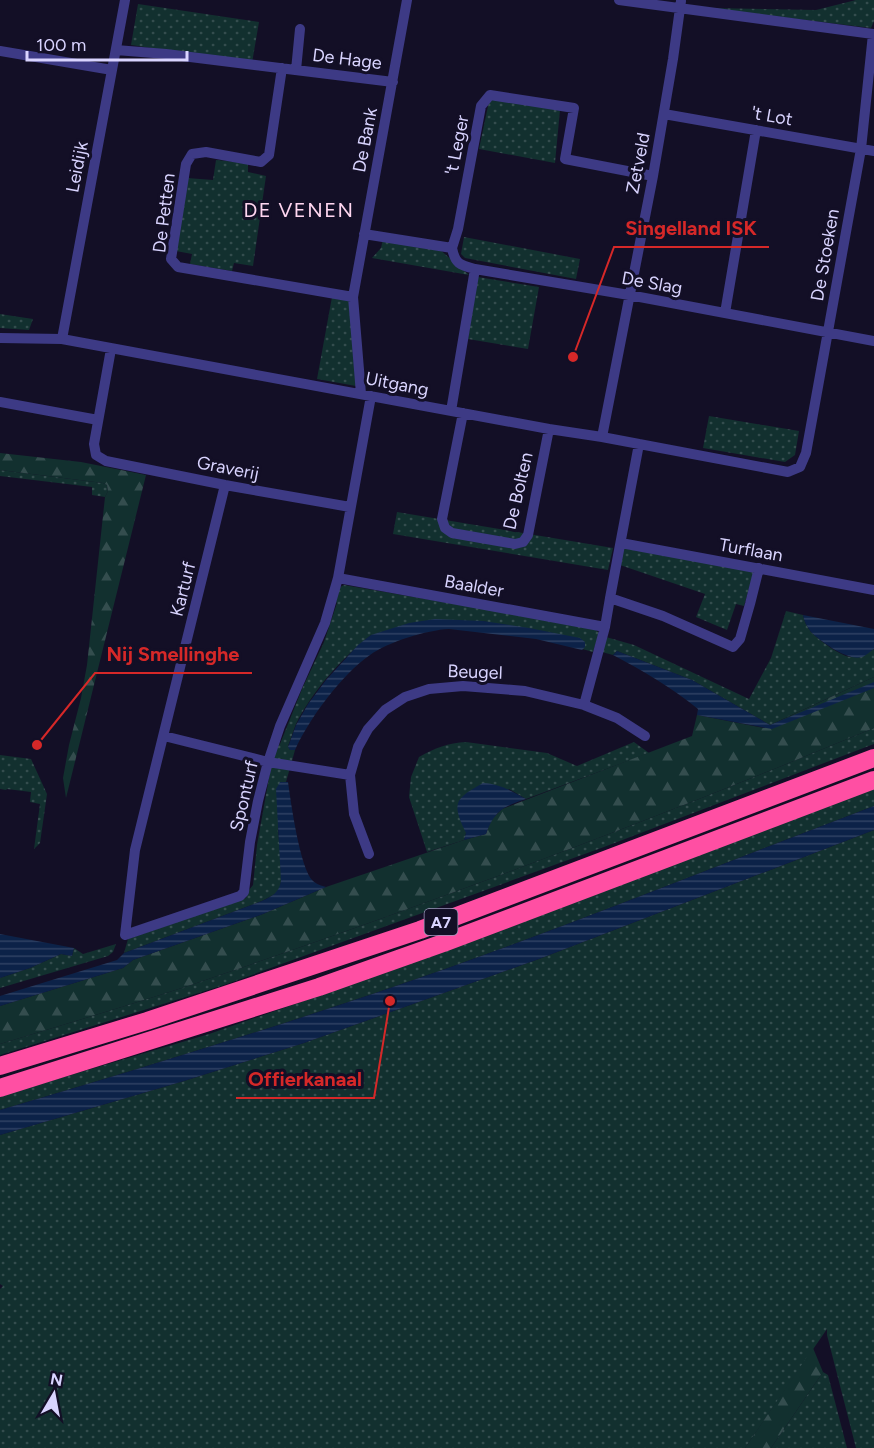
<svg xmlns="http://www.w3.org/2000/svg" width="874" height="1448" viewBox="0 0 874 1448" font-family="Figtree,sans-serif">
  <style>
    .grass { fill: url(#grass-dots) }
    .forest { fill: url(#forest-firs) }
    .water { fill: url(#water-rules) }
    .lines { fill: none; stroke-linecap: round; stroke-linejoin: round }
    .minor { stroke: #3d3a85; stroke-width: 10 }
    .motorway { stroke: #ff4fa3; stroke-width: 18 }
    .labels { text-anchor: middle; dominant-baseline: central; stroke-width: 6; stroke-linejoin: round; paint-order: stroke }
    .shield { fill: #130f26; stroke: #9e99be; stroke-width: 1.5 }
    .shield-label { font-size: 16px; font-weight: bold; fill: #d9d4ff }
    .street-label { font-size: 18px; fill: #d9d4ff; stroke: #130f26 }
    .neighbourhood-label { font-size: 20px; letter-spacing: 1.5px; fill: #ffd6f0; stroke: #130f26 }
    .leader { fill: none; stroke: #d62828; stroke-width: 2 }
    .callout-dot { fill: #d62828; stroke: #130f26; stroke-width: 2 }
    .callout-label { font-size: 20px; text-anchor: middle; font-weight: bold; fill: #d62828; stroke: #130f26; stroke-width: 6; stroke-linejoin: round; paint-order: stroke }
  </style>
  <defs>
    <pattern id="grass-dots" width="8" height="8" patternUnits="userSpaceOnUse" patternTransform="scale(1.5)"><rect width="8" height="8" fill="#12302f"/><path d="M2 2h.1M6 6h.1" fill="none" stroke="#344d4e" stroke-width="1.8" stroke-linecap="round"/></pattern>
    <pattern id="forest-firs" width="22" height="20" patternUnits="userSpaceOnUse" patternTransform="scale(1.5)"><rect width="22" height="20" fill="#12302f"/><path d="M5 1l3.5 6h-7zM16 11l3.5 6h-7z" fill="#344d4e"/></pattern>
    <pattern id="water-rules" width="6" height="5" patternUnits="userSpaceOnUse" patternTransform="scale(1.5)"><rect width="6" height="5" fill="#0c2248"/><path d="M0 2.5h6" fill="none" stroke="#2f4163"/></pattern>
  </defs>
  <rect width="100%" height="100%" fill="#130f26"/>
  <path class="grass" d="M856,0H874V21L871,28L708,8L816,10Z
    M138,4L259,22L252,63L131,45Z
    M497,98L560,110L555,163L479,149L488,106L490,100Z
    M216,160L248,163V172L266,176L253,266L234,263L232,271L190,264L192,254L176,251L187,178L213,180Z
    M464,237L580,259L576,279L465,258L461,254Z
    M383,239L438,248L469,275L372,258L381,248Z
    M478,277L539,287L528,349L468,339Z
    M332,297L349,300L356,386L317,379Z
    M0,314L33,319L29,330L0,328Z
    M709,416L799,431L795,455L785,462L703,448Z
    M0,470L103,483L107,485L108,491L105,497L92,495V487L0,476Z
    M397,512L613,548L608,570L393,534Z
    M623,548L754,571L744,606L736,604L727,630L696,617L705,594L620,565Z
    M344,585L594,628L599,633L593,652L483,621L371,635C342,658 313,690 296,724C293,731 291,739 288,746L290,750H295L286,782H280L278,830L281,861V881L280,888L275,894L262,901L124,953L128,939L246,898L249,890L253,885L257,845L274,750L280,744L302,689L324,642L337,603L335,601L338,588Z
    M786,611L803,615C804,621 807,627 811,632C818,639 841,657 851,657C858,656 868,653 874,649V677L770,725L692,680L617,651L613,655L602,652L606,637L634,645L749,699L771,658Z
    M874,728V744L604,847L224,985L0,1055V1044C74,1021 149,1000 223,974C442,899 660,817 874,728Z
    M466,742L547,753L577,766L634,742L649,753L526,799L509,789L466,833L464,840L427,852L409,797L411,777L419,757C435,748 448,743 466,742Z
    M0,755L31,759L47,794L40,843L34,849L40,804L30,802L31,792L7,789L6,790L0,789Z
    M874,787V806C732,860 591,917 448,968C300,1020 150,1066 0,1110V1096L209,1034L318,996Z
    M874,830V1448H856L827,1335V1329L745,1448H0V1289L3,1286L0,1284V1135L184,1081L304,1043L539,959Z
    M116,944L113,952L108,956L0,988V978L30,968L61,954L72,956L74,948L83,954Z
    M823,1372L828,1375L847,1448H771Z"/>
  <path class="forest" d="M0,453L81,462L146,475L66,798L63,778L69,745L81,698L87,665L105,497L108,491L107,485L103,483L0,470Z
    M874,677V728C660,817 442,899 223,974C149,1000 74,1021 0,1044V1006L123,968L133,960L263,914L326,887L464,840L486,834L491,820L502,809L692,736L697,715L764,728Z
    M813,1348L823,1372L771,1448H745Z"/>
  <path class="water" d="M803,615L874,629V649C870,651 866,656 862,657C849,662 820,641 811,632C807,627 804,621 803,615Z
    M435,619L483,621L529,628L580,638L585,642V647L582,650L536,639L449,629C427,630 388,642 370,655C341,675 309,719 295,750H290L288,747L296,725L308,704L326,680L358,645L371,635L409,623Z
    M617,651L692,680L770,725L874,682V688L772,729L697,715L698,709C671,687 643,671 613,655Z
    M280,782H288C291,803 300,869 313,881C316,884 322,886 326,887L263,914L133,960L123,968L0,1006V996L117,960L124,953L262,901C272,896 279,893 281,881L276,789Z
    M483,783C500,784 512,791 526,799C503,807 495,810 486,834L464,840L466,833C451,802 455,799 483,783Z
    M874,806V830L539,959L304,1043L184,1081L0,1135V1110C150,1066 300,1020 448,968C591,917 732,860 874,806Z
    M0,934L74,948L72,956L61,954L30,968L0,978Z"/>
  <g class="lines">
    <path class="minor" d="M116,50L166,54L393,82
      M0,51L112,70
      M282,68L269,155L261,162L206,152L192,154L186,164L171,259L178,267L353,297
      M296,70L300,29
      M664,114L874,151
      M364,234L452,248C455,264 460,265 475,269L629,295L874,341
      M452,248L458,229L481,106L490,95L574,108L565,159L653,176
      M725,313L756,130
      M0,338L62,339L549,429L602,437L788,472L800,467L806,453L861,149L873,34L619,0
      M62,339L125,0
      M111,349L94,444L96,455L106,461L225,485L350,507
      M361,394L353,297L407,0
      M0,402L98,420
      M451,411L475,269
      M463,413L442,519L445,528L452,533L515,544L523,542L528,535L549,429
      M602,437L653,176L673,59L681,1
      M225,485L135,850L125,935L240,896L244,892L250,842L258,801L268,762L280,726L325,623L338,578L371,396
      M621,543L874,590
      M338,578L605,627
      M610,598L639,444
      M584,705L605,627L610,598L663,616L733,647L740,639L750,604L759,568
      M164,736L268,762L350,775
      M369,854L354,814L350,775L358,747L368,729L385,710L405,697L429,689L463,686L525,691L584,705L617,718L645,736"/>
    <path class="motorway" d="M0,1066L147,1021L420,930L874,758
      M0,1088L319,987L446,942L874,780"/>
  </g>
  <g class="labels">
    <rect class="shield" x="424.5" y="909" width="33" height="26" rx="4.5"/>
    <g class="shield-label">
      <text x="441" y="922">A7</text>
    </g>
    <g class="street-label">
      <text transform="translate(347 59) rotate(7)">De Hage</text>
      <text transform="translate(772 116) rotate(10)">'t Lot</text>
      <text transform="translate(365 140) rotate(-79)">De Bank</text>
      <text transform="translate(457 145) rotate(-79)">'t Leger</text>
      <text transform="translate(638 163) rotate(-79)">Zetveld</text>
      <text transform="translate(77 167) rotate(-79)">Leidijk</text>
      <text transform="translate(164 213) rotate(-83)">De Petten</text>
      <text transform="translate(825 255) rotate(-80)">De Stoeken</text>
      <text transform="translate(652 283) rotate(10)">De Slag</text>
      <text transform="translate(397 384) rotate(11)">Uitgang</text>
      <text transform="translate(228 468) rotate(11)">Graverij</text>
      <text transform="translate(518 491) rotate(-77)">De Bolten</text>
      <text transform="translate(751 550) rotate(10)">Turflaan</text>
      <text transform="translate(474 586) rotate(10)">Baalder</text>
      <text transform="translate(183 589) rotate(-76)">Karturf</text>
      <text transform="translate(475 672) rotate(2)">Beugel</text>
      <text transform="translate(244 796) rotate(-77)">Sponturf</text>
    </g>
    <g class="neighbourhood-label">
      <text x="299" y="210">DE VENEN</text>
    </g>
  </g>
  <path class="leader" d="M573 357L614 247H769M37 745L95 673H252M390 1001L374 1098H236"/>
  <g class="callout-dot">
    <circle cx="573" cy="357" r="6"/>
    <circle cx="37" cy="745" r="6"/>
    <circle cx="390" cy="1001" r="6"/>
  </g>
  <g class="callout-label">
    <text x="691" y="235">Singelland ISK</text>
    <text x="173" y="661">Nij Smellinghe</text>
    <text x="305" y="1086">Offierkanaal</text>
  </g>
  <g transform="translate(54 1394) rotate(10)" stroke="#130f26" stroke-width="4.5" paint-order="stroke">
  <path d="M0-4.5L10 22L0 15L-10 22Z" fill="#d9d4ff"/>
  <text y="-9" font-size="16" font-weight="bold" text-anchor="middle" fill="#d9d4ff">N</text>
  </g>
  <path d="M27 51v9h160v-9" fill="none" stroke="#d9d4ff" stroke-width="3"/>
  <text x="36" y="51" font-size="18" fill="#d9d4ff" stroke="#130f26" stroke-width="4.5" paint-order="stroke">100 m</text>
</svg>
